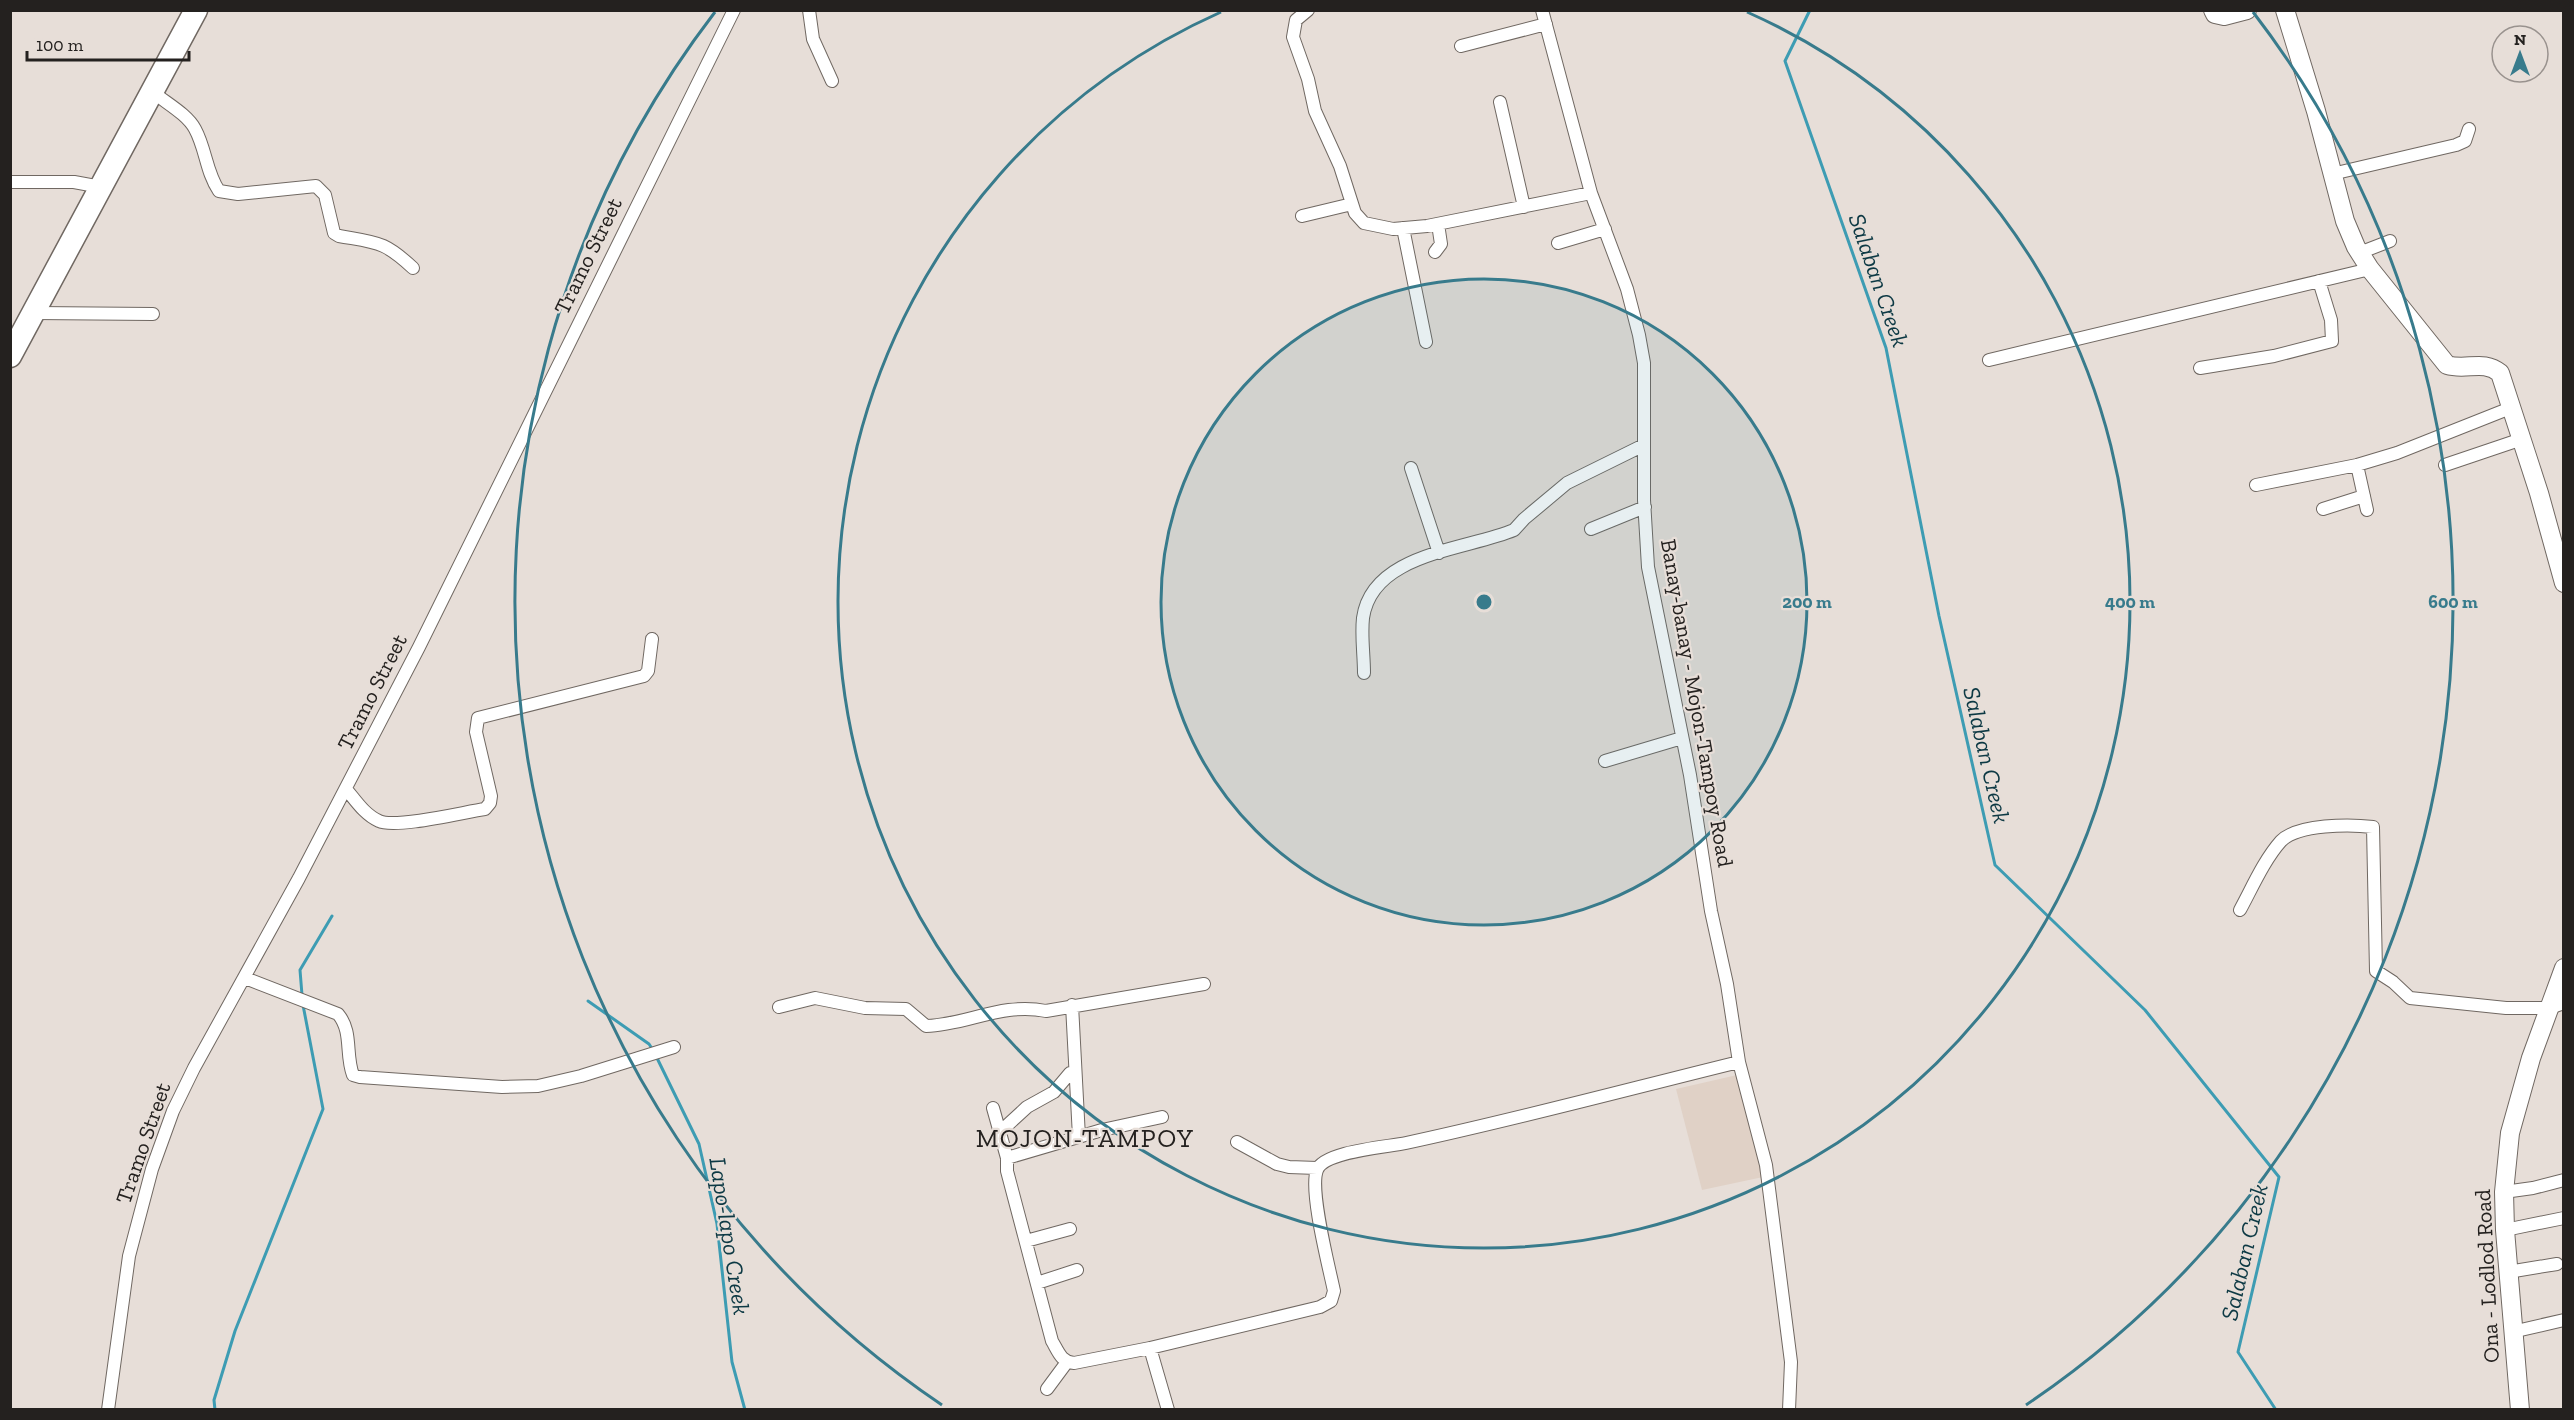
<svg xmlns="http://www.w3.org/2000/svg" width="2574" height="1420" viewBox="0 0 2574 1420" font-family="'Zilla Slab',serif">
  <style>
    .built { fill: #e0d1c6 }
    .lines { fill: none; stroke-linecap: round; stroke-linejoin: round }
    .stream { stroke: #3d9cb3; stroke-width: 3 }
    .street-casing { stroke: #706862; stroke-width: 14 }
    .secondary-casing { stroke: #706862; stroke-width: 20 }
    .highway-casing { stroke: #706862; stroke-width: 25 }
    .street { stroke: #fff; stroke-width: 12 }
    .secondary { stroke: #fff; stroke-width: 18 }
    .highway { stroke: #fff; stroke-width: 22 }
    .ring { fill: none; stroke: #387b8c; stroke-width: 3 }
    .labels { text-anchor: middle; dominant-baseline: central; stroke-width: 4.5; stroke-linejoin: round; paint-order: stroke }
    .street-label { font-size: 22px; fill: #24211f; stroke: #e7ded8 }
    .water-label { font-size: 24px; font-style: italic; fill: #0d3944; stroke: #e7ded8 }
    .quarter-label { font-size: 26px; letter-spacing: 1.5px; fill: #24211f; stroke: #e7ded8 }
    .centre { fill: #387b8c; stroke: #e7ded8; stroke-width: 3 }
    .ring-label { font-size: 18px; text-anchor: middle; font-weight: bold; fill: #387b8c; stroke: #e7ded8; stroke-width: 4.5; stroke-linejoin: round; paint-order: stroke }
  </style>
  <rect width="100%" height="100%" fill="#e7ded8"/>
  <path class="built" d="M1737,1075L1763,1177L1702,1190L1676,1089Z"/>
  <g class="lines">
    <path class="stream" d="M1810,10L1785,61L1886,348L1939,616L1995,865L2145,1010L2279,1177L2238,1352L2276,1410
      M302,995L300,970L332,916
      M588,1001L649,1044L653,1050
      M656,1056L699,1144L717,1224L732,1362L745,1410
      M215,1410L214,1400L235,1331L323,1109L303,1005"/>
    <g class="street-casing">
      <path id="street" d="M809,10L813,39L832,81
        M1308,10L1296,20L1293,37L1308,79L1315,111L1340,166L1355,213L1364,223L1393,229L1427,226L1591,193
        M1542,10L1591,193L1627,289L1639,335L1644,363V500L1648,567L1690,775L1711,911L1727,984L1739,1062L1766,1165L1791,1362L1789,1410
        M1461,46L1546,24
        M153,92C166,103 187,114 195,129C206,149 206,172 219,191L238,194L316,186L325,195L334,233L339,236C378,243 384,241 413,268
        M1500,102L1524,207
        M2332,174L2456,145L2465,141L2469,129
        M10,182H74L101,187
        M1302,216L1352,204
        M1403,228L1426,342
        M1558,243L1605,229
        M1435,252L1441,244L1438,224
        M2359,253L2390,241
        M35,313L153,314
        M1989,360L2370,269
        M2200,368L2274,356L2332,341L2331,320L2319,281
        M2357,465L2367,510
        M2445,465L2522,439
        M1411,468L1439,553
        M2256,485L2357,465L2397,453L2513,407
        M2323,509L2364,496
        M1591,529L1645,507
        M1364,673C1364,655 1361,636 1363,618C1372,553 1466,550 1514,530L1524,519L1567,483L1644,445
        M1605,761L1682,738
        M346,789C356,801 365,815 379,821C395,829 464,812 485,809L490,803L491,796L476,732L478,718L644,676L648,671L652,639
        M2240,910C2252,888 2264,860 2281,841C2298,824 2350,824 2373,827L2376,971L2393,982L2410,998L2506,1008H2549L2564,1003
        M245,978L338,1014C353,1032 345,1054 353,1075L360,1077L502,1087L538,1086L581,1076L674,1047
        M1072,1005L1079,1137
        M779,1007L815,998L865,1008L906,1009L926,1026C967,1025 1002,1002 1046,1011L1204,984
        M993,1108L1007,1158V1171L1052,1341C1058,1351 1061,1362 1074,1363L1150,1348L1320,1307L1331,1301L1334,1291C1329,1267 1309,1190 1317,1170C1324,1151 1388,1147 1406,1143C1518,1119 1629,1089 1739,1062
        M1000,1132L1027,1107L1054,1092L1070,1073
        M1237,1142L1277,1164L1289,1167L1317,1168
        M1007,1158L1102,1130L1162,1117
        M2504,1192L2533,1188L2564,1180
        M2505,1230L2564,1218
        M1026,1241L1070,1229
        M2508,1272L2557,1264
        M1037,1283L1077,1270
        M2512,1332L2564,1320
        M1150,1348L1168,1410
        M1047,1389L1067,1362
        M108,1410L129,1256L152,1169L173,1111L194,1068L299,878L419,647L734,10"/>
    </g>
    <g class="secondary-casing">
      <path id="secondary" d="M2213,10L2215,14L2224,16L2247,10
        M2285,10L2316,111L2345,221L2356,247L2370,269L2447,365C2467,371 2483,359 2500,373L2539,493L2564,583
        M2520,1410L2505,1230L2504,1192L2510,1133L2531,1058L2564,968"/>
    </g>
    <g class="highway-casing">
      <path id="highway" d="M10,356L196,10"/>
    </g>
    <use href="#street" class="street"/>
    <use href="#secondary" class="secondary"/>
    <use href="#highway" class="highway"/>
  </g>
  <circle cx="1484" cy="602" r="323" fill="#387b8c" fill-opacity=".12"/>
  <g class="ring">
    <circle cx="1484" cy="602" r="323"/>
    <path d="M1747 12A646 646 0 1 1 1221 12"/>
    <path d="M942 1405A969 969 0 0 1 715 12M2253 12A969 969 0 0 1 2026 1405"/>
  </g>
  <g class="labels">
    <g class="street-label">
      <text transform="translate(588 256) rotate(-64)">Tramo Street</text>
      <text transform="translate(372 692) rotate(-63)">Tramo Street</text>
      <text transform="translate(1697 703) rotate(80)">Banay-banay - Mojon-Tampoy Road</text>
      <text transform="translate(143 1143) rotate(-71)">Tramo Street</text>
      <text transform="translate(2487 1276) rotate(-93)">Ona - Lodlod Road</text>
    </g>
    <g class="water-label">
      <text transform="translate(1879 280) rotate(71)">Salaban Creek</text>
      <text transform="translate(1987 755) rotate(77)">Salaban Creek</text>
      <text transform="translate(730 1236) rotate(81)">Lapo-lapo Creek</text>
      <text transform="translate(2244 1252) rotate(-77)">Salaban Creek</text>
    </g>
    <g class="quarter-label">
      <text x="1085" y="1138">MOJON-TAMPOY</text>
    </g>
  </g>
  <circle cx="1484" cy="602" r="9" class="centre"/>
  <g class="ring-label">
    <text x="1807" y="608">200 m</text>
    <text x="2130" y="608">400 m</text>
    <text x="2453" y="608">600 m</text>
  </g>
  <rect width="2574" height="1420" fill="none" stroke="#24211f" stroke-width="24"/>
  <g transform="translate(2520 54)"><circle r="28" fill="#e7ded8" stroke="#99928e" stroke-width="1.5"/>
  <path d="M0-4.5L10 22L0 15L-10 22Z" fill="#387b8c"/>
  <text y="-9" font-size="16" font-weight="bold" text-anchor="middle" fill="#24211f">N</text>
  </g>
  <path d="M27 51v9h162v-9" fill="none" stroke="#24211f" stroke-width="3"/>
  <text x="36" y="51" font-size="18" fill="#24211f" stroke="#e7ded8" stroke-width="4.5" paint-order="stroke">100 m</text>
</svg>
